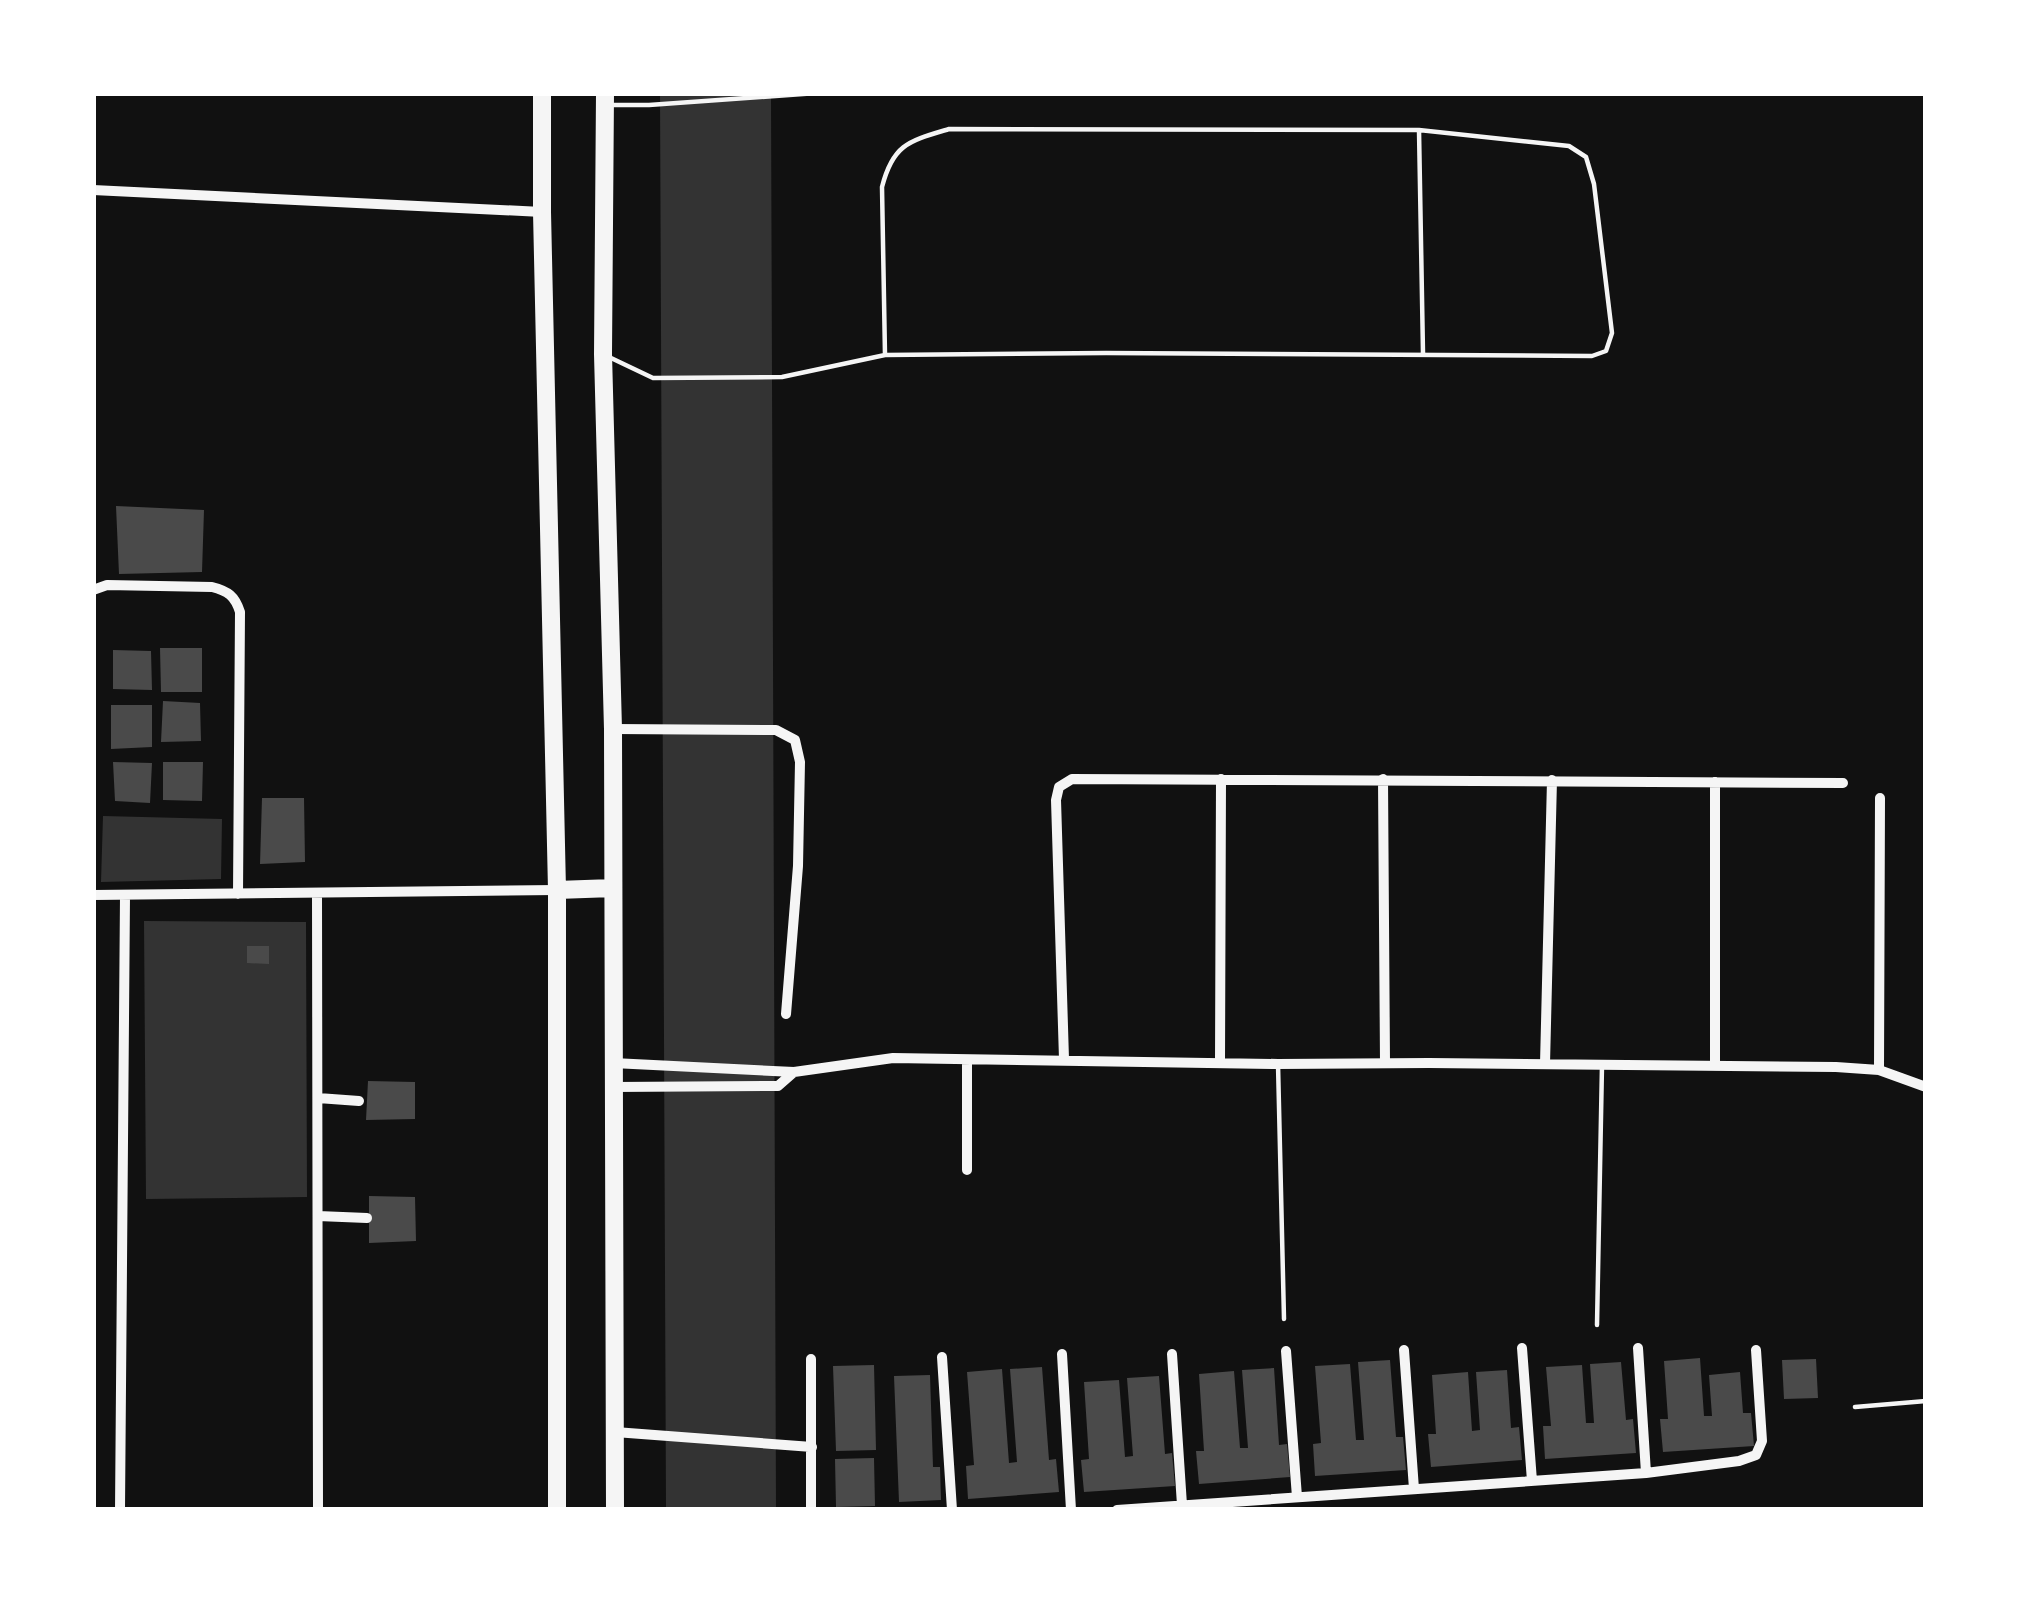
<svg xmlns="http://www.w3.org/2000/svg" width="2019" height="1603" viewBox="0 0 2019 1603" font-family="Manrope,sans-serif">
  <style>
    .water { fill: #333 }
    .building { fill: #4a4a4a }
    .lines { fill: none; stroke-linecap: round; stroke-linejoin: round }
    .service { stroke: #f5f5f5; stroke-width: 4.5 }
    .minor { stroke: #f5f5f5; stroke-width: 10 }
    .trunk { stroke: #f5f5f5; stroke-width: 18 }
  </style>
  <rect width="100%" height="100%" fill="#111"/>
  <path class="water" d="M660,93H771L776,1510H666Z
    M103,816L222,819L221,879L101,882Z
    M144,921L306,922L307,1197L146,1199Z"/>
  <path class="building" d="M116,506L204,510L202,572L119,574Z
    M160,648H202V692H161Z
    M113,650L151,651L152,690L113,689Z
    M163,701L200,703L201,741L161,742Z
    M111,705H152V747L111,749Z
    M113,762L152,763L150,803L115,801Z
    M163,762H203L202,801L163,800Z
    M262,798H304L305,862L260,864Z
    M247,946H269V964L247,963Z
    M368,1081L415,1082V1119L366,1120Z
    M369,1196L415,1197L416,1241L369,1243Z
    M1700,1358L1704,1416H1712L1709,1375L1740,1372L1743,1413H1751L1754,1446L1663,1452L1660,1419H1668L1664,1361Z
    M1816,1359L1818,1398L1784,1399L1782,1360Z
    M1390,1360L1396,1437H1403L1406,1470L1315,1476L1313,1444L1321,1443L1315,1366L1350,1364L1356,1440H1364L1358,1362Z
    M1621,1362L1626,1420L1633,1419L1636,1453L1545,1459L1543,1426H1551L1546,1367L1582,1365L1586,1423H1594L1590,1364Z
    M874,1365L876,1450L836,1451L833,1366Z
    M1042,1367L1049,1460L1056,1459L1059,1492L968,1499L966,1466L974,1465L967,1372L1002,1369L1009,1463L1017,1462L1010,1369Z
    M1274,1368L1279,1445L1287,1444L1290,1477L1199,1484L1196,1451H1204L1199,1374L1234,1371L1240,1448H1248L1242,1370Z
    M1507,1370L1511,1428L1519,1427L1522,1460L1431,1467L1428,1434H1436L1432,1375L1468,1372L1472,1431L1480,1430L1476,1372Z
    M930,1375L933,1467H940L941,1500L899,1502L894,1376Z
    M1159,1376L1165,1454L1172,1453L1175,1486L1084,1492L1081,1460L1089,1459L1084,1382L1119,1380L1125,1457L1133,1456L1127,1378Z
    M874,1458L875,1506L836,1507L835,1459Z"/>
  <g class="lines">
    <path class="service" d="M611,105H649L817,93
      M1419,130L1423,353
      M611,358L653,378L782,377L885,355L1106,353L1592,356L1606,351L1612,333L1594,184L1586,157L1569,146L1419,130L949,129C909,141 893,144 882,187L885,355
      M1278,1064L1284,1319
      M1597,1325L1602,1065
      M1855,1407L1926,1401"/>
    <path class="minor" d="M93,190L542,212
      M93,590L107,585L212,587C228,591 235,596 240,612L238,894
      M613,729L776,730L795,740L800,762L798,866L786,1014
      M1383,779L1385,1063
      M317,893L318,1510
      M93,895L557,890
      M1064,1059L1056,800L1059,787L1072,779L1843,783
      M967,1060V1170
      M613,1063L794,1072L893,1058L1278,1064L1429,1063L1836,1067L1879,1070L1926,1087
      M1220,1063L1221,779
      M1545,1064L1552,780
      M1715,1065V782
      M1879,1070L1880,798
      M613,1087L778,1086L794,1072
      M318,1098L359,1101
      M318,1216L367,1218
      M1522,1348L1532,1481
      M1638,1348L1646,1473
      M1404,1350L1414,1489
      M1286,1351L1297,1497
      M1062,1354L1071,1510
      M1172,1354L1182,1505
      M942,1357L952,1510
      M811,1359V1510
      M615,1432L812,1447
      M120,1510L125,896
      M1117,1510L1646,1473L1739,1461L1756,1455L1762,1441L1756,1350"/>
    <path class="trunk" d="M542,93V212L557,890V1510
      M605,93L603,354L613,729L615,1510
      M557,890L613,888"/>
  </g>
  <rect width="2019" height="1603" fill="none" stroke="#ffffff" stroke-width="192"/>
</svg>
